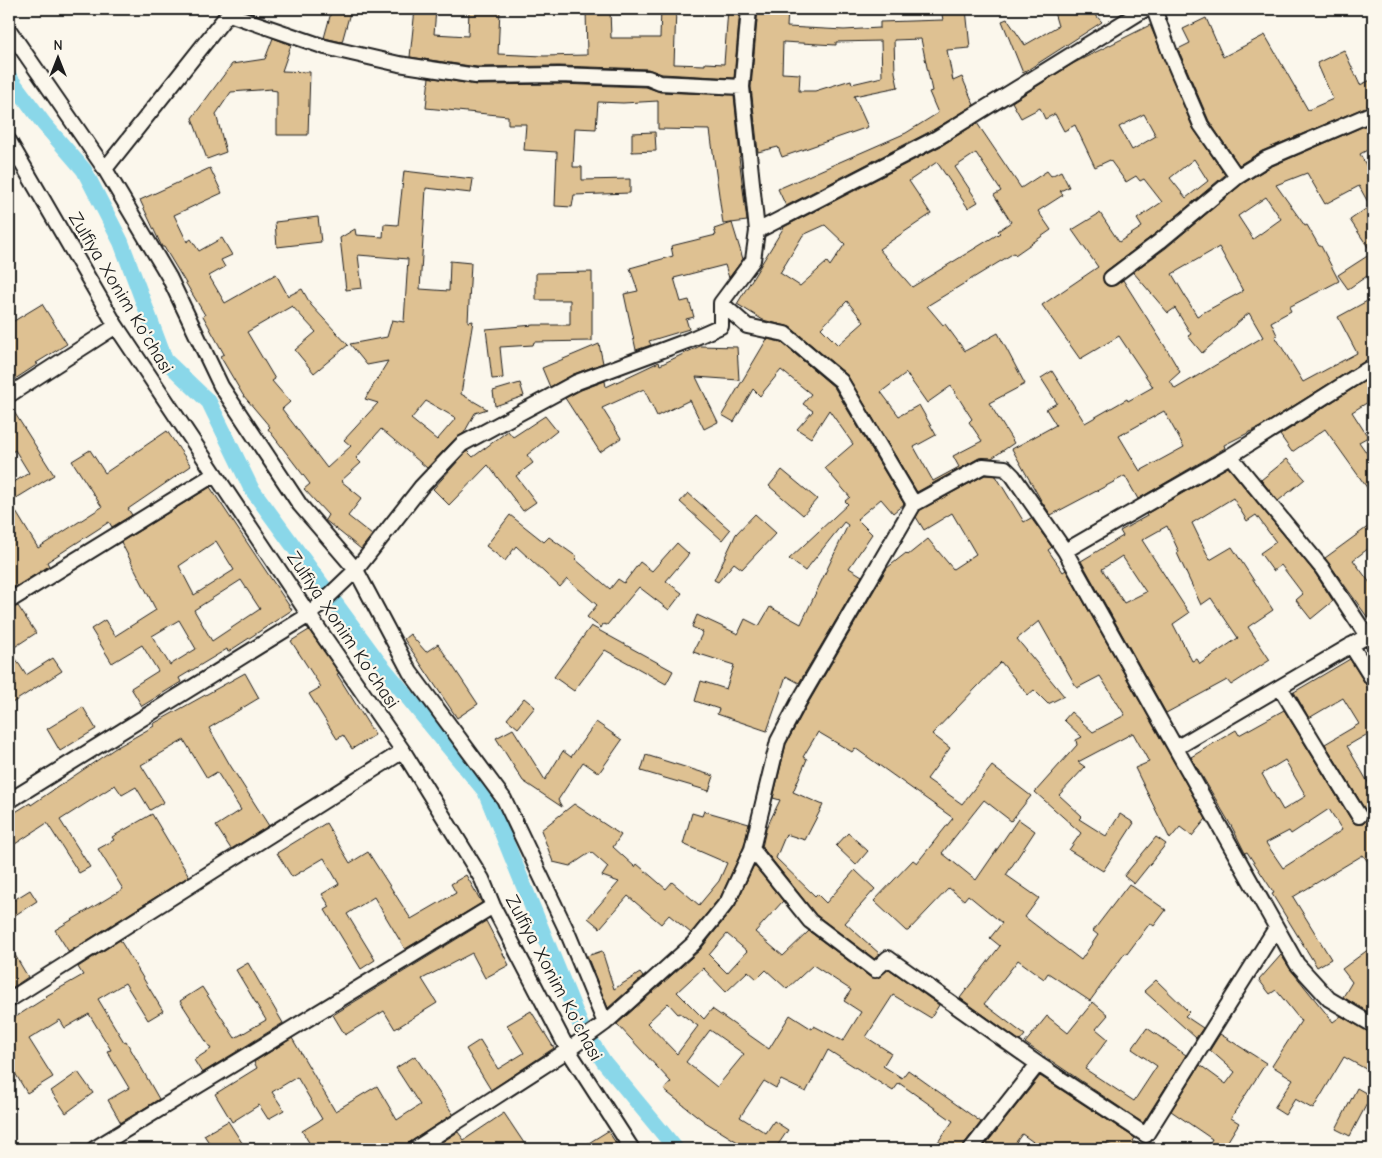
<svg xmlns="http://www.w3.org/2000/svg" width="1382" height="1158" viewBox="0 0 1382 1158" font-family="'Comic Neue',sans-serif">
  <style>
    .lines { fill: none; stroke-linecap: round; stroke-linejoin: round }
    .canal { stroke: #8ad7e9; stroke-width: 16 }
    .building { fill: #dec192; stroke: #1c1c1c; fill-rule: evenodd }
    .minor-casing { stroke: #1c1c1c; stroke-width: 18 }
    .minor { stroke: #fbf7ec; stroke-width: 14 }
    .labels { text-anchor: middle; dominant-baseline: central; stroke-width: 4.5; stroke-linejoin: round; paint-order: stroke }
    .street-label { font-size: 19px; fill: #1c1c1c; stroke: #fbf7ec }
  </style>
  <rect width="100%" height="100%" fill="#fbf7ec"/>
  <filter id="ink" filterUnits="userSpaceOnUse"><feTurbulence type="fractalNoise" baseFrequency=".02" numOctaves="2"/><feDisplacementMap in="SourceGraphic" scale="10" xChannelSelector="R" yChannelSelector="G"/><feConvolveMatrix kernelMatrix="1 2 1 2 8 2 1 2 1" color-interpolation-filters="sRGB"/></filter>
  <g filter="url(#ink)">
    <g class="lines">
      <path class="canal" d="M9,77L44,124L84,170L121,242L165,360L209,402L251,488L376,659L485,791L581,1026L604,1062L676,1149"/>
    </g>
    <path class="building" d="M332,9H351L342,42L324,38Z
      M415,9H436L434,34L468,36L469,9H500L498,54L544,56L587,55L586,9H610L611,38H660L661,9H676L674,64L705,65V63L724,64L728,9H740L734,78L662,74L648,69L559,66L477,67L410,57Z
      M758,9H788L787,27L844,30L880,28V22L943,20L941,9H966L970,48L947,50L953,81L962,77L974,105L933,130L786,206L778,189L906,133L938,113L929,92L932,91L921,39L894,40L895,72L898,87L854,96L868,127L782,157L778,147L758,152L751,87ZM881,41L882,77L852,84L851,80L815,91H799L800,74L782,73L783,42L836,45V42Z
      M1053,9H1090L1102,22L1023,73L1002,21L1007,19L1025,45L1058,26Z
      M1206,18L1223,57L1265,35L1308,110L1333,99L1317,63L1344,50L1360,85L1373,79V104L1262,151L1239,165L1209,121L1178,49L1190,43L1183,29Z
      M1150,25L1193,128L1225,175L1155,234L1106,271L1103,275L1104,283L1108,286L1116,285L1123,280L1166,348L1180,372L1170,381L1175,389L1263,337L1249,313L1202,353L1188,336L1191,334L1175,308L1168,313L1133,272L1166,248L1242,184L1270,167L1369,124L1373,132V147L1360,154L1373,178V272L1348,289L1338,275L1372,253L1350,220L1370,206L1359,186L1325,204L1307,173L1276,185L1305,226L1307,225L1319,246H1321L1339,281L1289,307L1291,311L1271,322L1277,335L1275,336L1303,382L1357,353L1338,317L1369,300L1373,307V357L1368,359L1260,427L1224,445L1225,448L1138,499L1125,476L1051,515L1042,502L1012,449L1056,425L1046,409L1057,403L1041,378L1052,371L1085,423L1127,399L1128,401L1153,387L1119,336L1080,359L1042,305L1098,267L1072,230L1100,213L1119,242L1142,227L1137,219L1162,202L1144,179L1140,181L1136,176L1126,182L1110,160L1095,167L1075,125L1064,131L1055,114L1045,119L1040,108L1021,118L1012,102L1074,63ZM1144,114L1156,136L1132,150L1119,127ZM1194,159L1208,181L1186,198L1170,178ZM1266,197L1281,219L1253,239L1238,216ZM1219,247L1243,291L1197,316L1172,274ZM1164,411L1184,447L1140,471L1119,436Z
      M273,38L291,45L282,71L310,72L308,135H277V91L271,90L272,89L231,92L216,114L226,152L207,159L192,118L232,64L265,59Z
      M429,77L476,85L559,84L646,87L660,92L734,95L740,156L739,157L747,221L723,224L710,130L658,129V101L623,103L598,102L596,129L575,128L573,167H582V180L630,179V193L574,195L572,207L555,206L557,152L524,150L526,124H508V116L426,108Z
      M977,123L1021,188L1047,171L1051,176L1061,171L1069,187L1060,191L1063,195L1038,211L1051,230L1015,255L1014,253L927,306L943,325L945,324L965,351L998,333L1025,384L989,403L1014,443L992,458H979L917,492L847,375L790,327L763,320L737,304L784,227L941,146ZM976,153L1001,191L994,195L1011,222L998,231L1000,233L912,287L879,249L931,214L909,181L937,162L968,208L978,202L955,167ZM825,225L845,244L830,266L827,262L800,286L780,273L803,235ZM847,301L864,322L838,345L821,328ZM906,373L927,403L951,386L972,419L969,422L982,441L953,456L959,467L933,481L914,447L936,435L919,405L899,416L881,392Z
      M655,132L656,151L632,152V133Z
      M210,168L222,193L174,215L187,242L191,239L199,251L222,238L232,255L221,260L225,267L209,276L225,303L276,274L288,296L302,289L311,305L348,345L314,373L295,350L316,332L292,306L247,332L275,379L272,381L290,402L282,409L327,468L351,446L344,440L378,403L365,399L388,361L367,365L350,344L387,337L392,320L404,322L408,259L358,255L362,288L346,290L340,238L355,229L356,235L383,237L384,224L398,225L404,171L473,179L471,193L426,188L420,289L449,291L450,261L471,263L468,322L473,321L461,394L487,409L475,413L464,433L456,438L427,468L381,429L356,458L361,463L341,481L362,498L348,516L372,535L361,549L325,520L328,515L304,489L310,484L268,429L270,427L243,395L220,356L224,354L203,316L205,315L164,247H162L140,200ZM426,401L456,418L437,440L411,419Z
      M318,217L321,242L277,247L275,222Z
      M732,223L743,259L729,278L725,265L674,278L681,302L689,300L694,317L686,319L689,329L649,341L651,345L636,350L624,294L638,291L630,268L673,256L671,246L716,235L714,229Z
      M592,272V341L534,342L533,345L500,347L503,378L492,379L486,329L534,325H570V300H536V273Z
      M42,304L67,344L36,363L38,364L9,383V324Z
      M767,339L781,342L834,387L904,504L893,513L881,499L857,519L872,534L849,568L862,576L799,683L786,676L767,731L717,714L719,709L695,701L701,681L726,689L734,665L693,652L703,632L692,627L697,615L738,634L745,619L759,626L770,607L801,624L848,525L844,522L805,571L789,559L848,504L845,501L850,497L825,468L853,444L829,410L811,438L797,429L813,411L803,404L811,394L781,370L760,396L753,389L734,422L722,415Z
      M599,344L603,363L574,374L550,387L542,368Z
      M700,346L737,347L739,380L696,377L718,422L704,429L690,400L657,416L644,389L602,408L621,438L600,452L565,398L581,390L605,381L606,387L659,362L660,365Z
      M1373,376V399L1352,412L1368,437L1359,442L1373,462V496L1325,429L1292,452L1280,435Z
      M520,383L524,396L495,406L493,391Z
      M9,404L54,475L10,502L38,548L102,507L72,461L90,450L105,473L167,431L191,466L128,509L132,515L112,527L109,522L47,562L49,566L9,591V485L29,473L15,450L9,454Z
      M545,416L557,431L527,455L533,463L516,476L536,502L523,511L488,465L449,505L433,489L467,451L473,457L508,431L513,437Z
      M1287,459L1305,479L1278,501L1261,480Z
      M1228,467L1315,573L1333,601L1311,619L1296,600L1303,594L1281,565L1273,571L1260,553L1276,542L1256,515L1247,521L1233,498L1192,523L1210,560L1232,547L1273,610L1248,627L1270,660L1231,685L1227,680L1166,713L1081,561L1123,536L1120,531L1147,516L1146,514ZM1167,526L1179,552L1177,553L1201,605L1211,598L1238,638L1200,664L1197,659L1192,661L1173,624L1189,613L1142,540ZM1122,556L1146,592L1124,603L1102,569Z
      M782,470L817,499L803,515L769,486Z
      M985,475L996,476L1024,522L1031,518L1052,547L1048,550L1063,572L1066,570L1206,819L1192,836L1180,827L1170,839L1135,768L1149,762L1133,733L1078,762L1085,767L1059,795L1082,816L1079,819L1106,836L1120,814L1134,823L1103,871L1069,850L1081,833L1035,792L1077,745L1076,740L1082,737L1064,720L1071,712L1093,732L1125,715L1100,676L1077,688L1039,621L1017,639L1064,696L1048,704L1034,690L1028,695L1001,662L932,734L950,748L927,779L962,804L992,766L1031,796L1011,821L984,800L942,853L976,880L1018,819L1035,831L1006,875L1039,898L1025,917L1081,960L1098,935L1093,931L1129,884L1166,910L1154,926L1150,923L1127,954L1125,953L1090,1001L1048,973L1044,979L1018,960L984,1004L1025,1035L1020,1041L960,998L1000,946L990,938L1002,923L968,895L964,900L949,888L908,931H906L874,901L913,860L917,863L953,818L855,748L852,752L818,732L803,757L807,759L793,792L823,805L805,840L786,834L776,858L815,896L817,894L826,903L855,870L875,889L845,923L880,954L874,959L816,915L762,847L766,829L780,800L773,798L786,744L806,707L887,568L906,553L908,555L928,539L953,569L976,554L952,513L924,530L916,517L920,510Z
      M210,487L292,610L228,652L227,649L179,678L181,682L142,706L131,688L158,671L142,645L112,663L91,629L105,620L115,636L156,610L121,542ZM216,541L234,570L194,595L179,566ZM241,580L260,609L212,641L194,610ZM179,620L196,649L170,665L152,636Z
      M688,493L730,530L722,540L680,502Z
      M755,514L776,533L742,569L734,563L718,582L714,580L736,534Z
      M510,515L544,542L549,537L577,557L575,559L610,589L618,579L624,583L640,562L652,571L677,543L689,554L666,581L682,593L669,610L639,587L607,625L603,624L601,628L587,617L597,605L567,579L560,587L516,546L505,561L486,546Z
      M1373,523V545L1353,560L1373,587V625L1325,558Z
      M18,606L36,633L10,650L26,675L53,658L62,671L9,705V689L16,684L9,673V610Z
      M591,626L673,671L666,684L605,650L574,691L554,677Z
      M309,630L339,673L337,674L375,735L352,749L343,735L337,739L309,694L321,687L291,641Z
      M410,634L426,652L438,644L478,704L457,718L404,639Z
      M1350,659L1366,685L1373,692V731L1347,746L1373,791V869L1363,855L1293,897L1331,959L1317,967L1272,894L1274,893L1247,852L1245,853L1233,829L1191,757L1236,730L1239,735L1284,710L1352,821L1355,824H1363L1367,820L1366,811L1325,744L1359,724L1343,698L1309,718L1294,692ZM1285,760L1306,796L1283,810L1262,774ZM1329,809L1342,830L1283,868L1266,843L1289,831L1291,834Z
      M245,673L259,698L209,728L230,765L269,826L231,849L216,826L241,810L217,772L207,778L184,740L141,765L164,802L150,810L136,787L122,795L115,785L60,820L90,867L79,873L47,823L9,848V816L30,803L31,805L114,749L154,726L153,724Z
      M524,698L535,707L518,728L507,719Z
      M83,707L96,729L60,751L47,729Z
      M596,722L622,740L599,773L583,762L558,800L562,807L523,781L496,738L513,729L545,780L563,751L571,757Z
      M646,755L714,776L709,791L641,771Z
      M574,804L621,835L613,847L635,867L637,864L666,889L672,882L699,905L719,881L727,863L683,844L692,813L702,816L704,811L749,824L744,846L721,896L691,933L669,915L661,924L628,896L600,928L588,918L619,882L602,876L608,867L591,852L570,866L553,862L541,830Z
      M152,814L189,876L69,952L55,930L123,889L98,849L114,840L112,837Z
      M326,823L350,863L368,852L411,919L456,893L451,884L466,875L482,903L405,949L374,897L347,914L375,960L361,969L325,910L330,907L322,894L339,884L324,858L292,877L277,853Z
      M848,833L868,851L856,865L836,846Z
      M1156,837L1166,844L1134,884L1124,876Z
      M754,865L783,901L755,932L783,956L809,931L870,977L878,978L889,969L939,1005L931,1018L893,995L866,1037L891,1053L883,1066L902,1078L908,1070L981,1122L964,1144L962,1149H948L938,1142L953,1121L899,1083L893,1091L828,1050L806,1092L781,1080L776,1088L764,1081L740,1117L766,1133L774,1121L788,1130L775,1149H749L705,1122L664,1090L671,1082L617,1024L700,950L735,906ZM727,934L747,951L727,973L709,955ZM813,965L851,990L844,1001L861,1012L843,1041L814,1026L812,1029L790,1015L769,1049L712,1009L704,1019L677,992L703,968L726,992L748,971L757,979L766,970L787,989ZM668,1003L678,1014L680,1013L698,1026L677,1054L647,1023ZM710,1030L744,1054L717,1087L686,1062Z
      M30,890L37,901L9,919V903Z
      M486,921L509,965L485,978L472,953L422,979L437,1003L395,1029L384,1011L345,1035L333,1015Z
      M120,940L163,1011L148,1020L125,983L98,999L124,1042L126,1041L159,1099L121,1123L108,1100L129,1088L107,1051L111,1050L89,1014L65,1028L60,1020L29,1039L53,1077L27,1093L9,1063V1021L47,997L46,996L83,975L78,967Z
      M9,945L28,977L9,990Z
      M1373,946V1015L1343,997L1352,982L1342,969Z
      M602,951L614,989L640,973L643,977L608,1008L587,956Z
      M1281,955L1291,970L1333,1022L1341,1016L1373,1034V1073L1344,1057L1313,1109L1295,1099L1285,1115L1274,1108L1293,1079L1272,1066L1301,1021L1276,990L1270,994L1259,980Z
      M248,963L283,1023L202,1073L194,1060L211,1049L180,1001L202,987L235,1038L266,1020L236,970Z
      M1156,980L1189,1012L1185,1016L1203,1028L1196,1038L1144,991Z
      M1093,1002L1108,1015L1096,1029L1108,1039L1085,1069L1134,1101L1157,1066L1132,1049L1147,1028L1186,1055L1143,1123L1025,1043L1047,1016L1068,1033Z
      M531,1011L554,1048L491,1090L466,1049L480,1040L498,1069L524,1053L507,1025Z
      M1220,1034L1266,1063L1231,1118L1239,1123L1223,1149H1206L1212,1139L1171,1111L1200,1065L1226,1084L1235,1072L1210,1050Z
      M292,1038L335,1111L377,1086L397,1120L420,1105L396,1068L415,1056L453,1114L410,1142L402,1149H313L302,1131L322,1119L297,1077L272,1092L284,1110L268,1119L259,1105L232,1122L215,1094L257,1068L254,1062Z
      M78,1072L93,1093L66,1113L51,1091Z
      M1040,1076L1135,1138L1133,1141L1145,1149H1116L1108,1144L1105,1149H1043L1022,1134L1011,1149H982Z
      M1357,1088L1371,1096L1350,1136L1336,1129Z
      M504,1113L528,1149H431L458,1132L464,1140Z
      M228,1121L246,1149H213L204,1135Z
      M608,1131L620,1149H579Z"/>
    <g class="lines">
      <g class="minor-casing">
        <path id="minor" d="M1154,9L1170,53L1201,125L1237,177
          M9,30L105,169L169,277L221,386L300,505L356,570L410,672L504,799L566,929L605,1023
          M742,87L749,9
          M9,141L116,326L309,615L403,751L482,879L493,906L568,1050L632,1149
          M105,169L232,9
          M757,231L937,138L1145,9
          M1111,278L1160,241L1237,177L1266,159L1373,113
          M9,395L116,326
          M1230,456L1322,568L1367,636
          M914,504L983,466L1005,468L1013,476L1065,551L1297,964L1329,999L1373,1025
          M1065,551L1230,456L1373,366
          M9,601L215,474
          M1351,645L1373,680
          M1280,687L1359,816
          M1176,748L1367,636L1373,642
          M9,801L309,615L356,570L421,487L462,444L577,382L687,341L721,326V303L753,260L757,231L742,87L660,83L648,78L559,75L476,76L399,64L325,47L229,14
          M752,849L810,921L875,970L888,958L1038,1064
          M9,1000L403,751
          M94,1149L493,906
          M415,1149L568,1050L605,1023L693,944L728,901L752,849L778,741L798,703L914,504L841,381L785,334L747,326L721,303
          M971,1149L1038,1064L1146,1135L1276,928"/>
      </g>
      <use href="#minor" class="minor"/>
    </g>
  </g>
  <g class="labels">
    <g class="street-label">
      <text transform="translate(121 293) rotate(59)">Zulfiya Xonim Ko'chasi</text>
      <text transform="translate(343 630) rotate(56)">Zulfiya Xonim Ko'chasi</text>
      <text transform="translate(554 978) rotate(62)">Zulfiya Xonim Ko'chasi</text>
    </g>
  </g>
  <rect width="1382" height="1158" fill="none" stroke="#fbf7ec" stroke-width="30"/>
  <rect x="15" y="15" width="1352" height="1128" fill="none" stroke="#1c1c1c" stroke-width="2" filter="url(#ink)"/>
  <g transform="translate(58 58)" stroke="#fbf7ec" stroke-width="4" paint-order="stroke">
  <path d="M0-4L9 19L0 12L-9 19Z" fill="#1c1c1c"/>
  <text y="-8" font-size="14" font-weight="bold" text-anchor="middle" fill="#1c1c1c">N</text>
  </g>
</svg>
